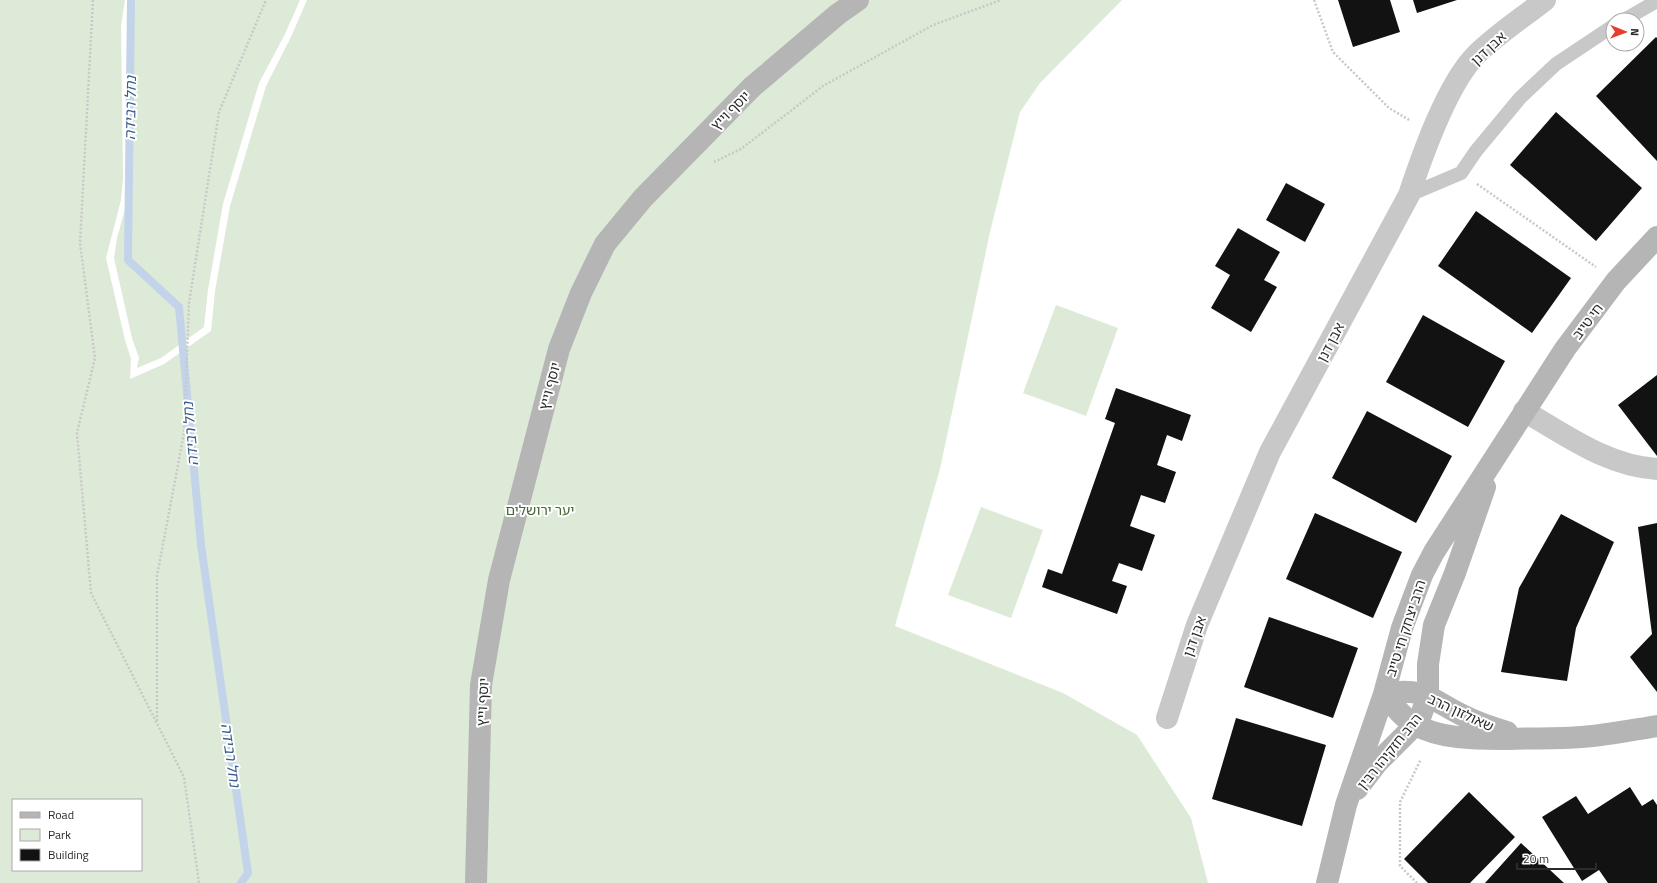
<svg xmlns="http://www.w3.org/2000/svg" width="1657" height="883" viewBox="0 0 1657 883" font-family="'Titillium Web','Noto Sans Hebrew',sans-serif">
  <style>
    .green { fill: #deead8; fill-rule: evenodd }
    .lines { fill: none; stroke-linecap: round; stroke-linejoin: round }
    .stream { stroke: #c3d4ea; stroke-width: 8 }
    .building { fill: #121212 }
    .path { stroke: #c8c8c8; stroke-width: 2.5; stroke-dasharray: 2 2; stroke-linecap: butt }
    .lane { stroke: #c8c8c8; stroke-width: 14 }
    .street { stroke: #c8c8c8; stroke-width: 22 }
    .secondary { stroke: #b5b5b5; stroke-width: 22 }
    .labels { text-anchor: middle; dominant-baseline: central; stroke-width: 4; stroke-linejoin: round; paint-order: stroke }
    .street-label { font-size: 14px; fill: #2b2b2b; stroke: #fff }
    .park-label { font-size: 14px; fill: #466739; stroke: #fff }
    .water-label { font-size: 15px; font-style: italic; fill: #3a5e8d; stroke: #fff }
  </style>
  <rect width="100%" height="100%" fill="#fff"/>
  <path class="green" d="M0,0H125L121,26L123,178L121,200L106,258L125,340L131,359L130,379L164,364L211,331L215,291L230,206L266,86L291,37L307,0H1122L1040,83L1020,112L990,232L940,469L895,626L1063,693L1137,735L1191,818L1208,883H0ZM13,800H141V870H13Z
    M132,0H300L285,34L259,83L223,204L208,290L204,327L161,358L137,368L139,358L132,338L114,258L117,238L127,202L130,179L128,26Z
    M1056,305L1118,328L1086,416L1023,393Z
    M981,507L1043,530L1011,618L948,595Z"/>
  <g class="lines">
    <path class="stream" d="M131,0L128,260L179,307L201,545L248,873L241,883"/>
  </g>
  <path class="building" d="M1338,0H1390L1400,32L1353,47Z
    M1413,0H1457L1417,13Z
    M1656,37L1657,38V161L1596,96Z
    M1556,112L1642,188L1596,241L1510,165Z
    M1286,183L1325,204L1305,242L1266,220Z
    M1476,211L1571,278L1532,333L1438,266Z
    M1238,228L1280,252L1264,280L1277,287L1251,332L1211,308L1230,275L1215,266Z
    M1423,315L1505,361L1468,427L1386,382Z
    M1657,375V456L1618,405Z
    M1116,388L1191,415L1182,441L1167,435L1157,465L1176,472L1165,503L1141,495L1130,526L1155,535L1142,571L1119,563L1112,581L1127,586L1117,614L1042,587L1048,569L1062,574L1115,423L1105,419Z
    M1367,411L1452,456L1416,523L1332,478Z
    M1315,513L1402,552L1373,618L1286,579Z
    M1561,514L1614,542L1576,628L1567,681L1501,672L1519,588Z
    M1657,523V692L1630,657L1652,634L1638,527Z
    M1269,617L1358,648L1333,718L1244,687Z
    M1236,718L1326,745L1302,826L1212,799Z
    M1630,787L1642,806L1653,799L1657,805V883H1608L1599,870L1582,881L1542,817L1576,796L1588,814Z
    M1469,792L1515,837L1470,883H1428L1404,859Z
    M1521,843L1564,883H1485Z"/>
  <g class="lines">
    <path class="path" d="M93,0L80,243L95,358L77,433L91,593L184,777L199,883
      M1314,0L1333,52L1389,108L1411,121
      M714,162L741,149L823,86L933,25L1001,0
      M1477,184L1596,267
      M157,721V576L184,433L189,303L219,112L266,0
      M1417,883L1400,866V802L1421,759"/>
    <path class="lane" d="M1624,20L1657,1
      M1409,195L1461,173L1476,151L1520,98L1556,64L1613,26"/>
    <path class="street" d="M1524,411C1566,435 1607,466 1657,469
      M1167,718L1197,625L1270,452L1409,195C1422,156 1447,84 1476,55C1496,35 1522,18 1545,0"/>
    <path class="secondary" d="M1384,694C1393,705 1402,717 1414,724C1441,740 1479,739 1509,739C1533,738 1558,739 1582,737C1607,735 1632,730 1657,726
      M1384,694C1424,686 1431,700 1464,716C1478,723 1493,728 1507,732
      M1357,789L1377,763L1415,725L1421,715L1428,695V664L1434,625L1455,573L1485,487
      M476,883L481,685L499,580L559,349L581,293L605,244L643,198L752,87L838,14L858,0
      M1327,883L1346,805L1384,694L1402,628L1422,575L1434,552L1565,349L1616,281L1657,237"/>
  </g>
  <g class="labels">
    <g class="street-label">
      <text transform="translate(1488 48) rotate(-43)">אבן דנן</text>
      <text transform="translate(730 110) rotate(-45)">יוסף וייץ</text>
      <text transform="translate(1587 321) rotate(-53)">חי טייב</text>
      <text transform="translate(1330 342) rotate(-62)">אבן דנן</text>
      <text transform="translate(549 386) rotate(-75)">יוסף וייץ</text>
      <text transform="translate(1405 628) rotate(-72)">הרב יצחק חי טייב</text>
      <text transform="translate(1194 636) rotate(-70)">אבן דנן</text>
      <text transform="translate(482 702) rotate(-87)">יוסף וייץ</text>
      <text transform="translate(1461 712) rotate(25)">שאולזון הרב</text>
      <text transform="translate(1389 751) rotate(-51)">הרב חזקיהו רבין</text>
    </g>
    <g class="park-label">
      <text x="540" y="509">יער ירושלים</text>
    </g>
    <g class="water-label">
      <text transform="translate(130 108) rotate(-89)">נחל רבידה</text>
      <text transform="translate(190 434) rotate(-95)">נחל רבידה</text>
      <text transform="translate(231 755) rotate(82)">נחל רבידה</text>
    </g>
  </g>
  <rect x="12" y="799" width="130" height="72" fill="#ffffff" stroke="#aaaaaa"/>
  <rect x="20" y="812" width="20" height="6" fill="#b5b5b5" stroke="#aaaaaa"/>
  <text x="48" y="819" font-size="12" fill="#2b2b2b">Road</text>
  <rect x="20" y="829" width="20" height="12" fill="#deead8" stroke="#aaaaaa"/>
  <text x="48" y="839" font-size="12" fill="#2b2b2b">Park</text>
  <rect x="20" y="849" width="20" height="12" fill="#121212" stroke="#aaaaaa"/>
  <text x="48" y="859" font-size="12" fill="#2b2b2b">Building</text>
  <g transform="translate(1625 32) rotate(91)"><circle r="19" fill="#ffffff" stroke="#aaaaaa"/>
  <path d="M0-3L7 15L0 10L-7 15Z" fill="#e63e2a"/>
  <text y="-6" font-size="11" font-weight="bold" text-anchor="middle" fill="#2b2b2b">N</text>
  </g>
  <path d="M1517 863v6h79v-6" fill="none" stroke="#2b2b2b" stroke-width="2"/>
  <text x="1523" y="863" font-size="12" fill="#2b2b2b" stroke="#ffffff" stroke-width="3" paint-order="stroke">20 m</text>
</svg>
